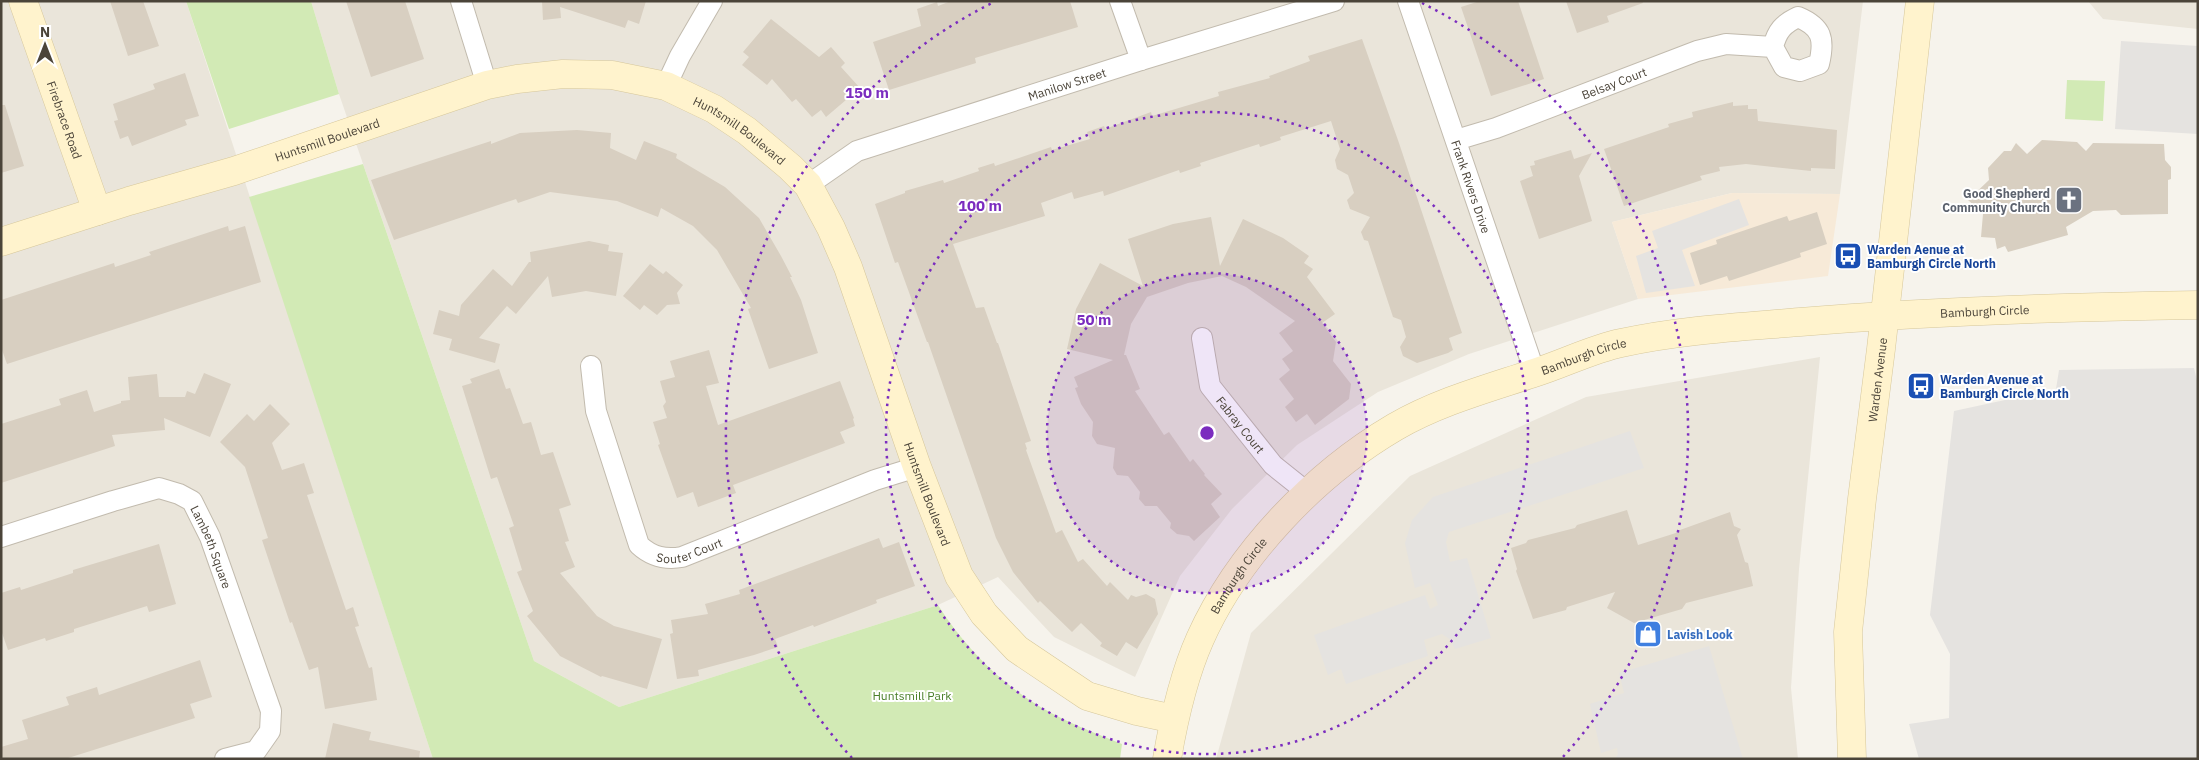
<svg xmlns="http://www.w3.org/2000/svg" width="2199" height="760" viewBox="0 0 2199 760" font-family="'IBM Plex Sans',sans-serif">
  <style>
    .residential { fill: #eae5da }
    .commercial { fill: #f7ead8 }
    .green { fill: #d2eab5 }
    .parking { fill: #e5e3e0 }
    .building { fill: #d8cfc1 }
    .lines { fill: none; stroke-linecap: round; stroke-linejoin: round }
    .street-casing { stroke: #c2bbae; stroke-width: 22 }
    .secondary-casing { stroke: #d6c79b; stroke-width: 29 }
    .street { stroke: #fff; stroke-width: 20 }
    .secondary { stroke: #fff3cd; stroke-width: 28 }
    .ring { fill: none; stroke: #7b2cbf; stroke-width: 2.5; stroke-dasharray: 2.5 5 }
    .labels { text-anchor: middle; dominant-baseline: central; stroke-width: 4; stroke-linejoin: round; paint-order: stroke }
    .street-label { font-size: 12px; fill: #4b4439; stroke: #fff }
    .worship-label { font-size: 12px; font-weight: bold; fill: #5b616d; stroke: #fff; text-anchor: end }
    .transit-label { font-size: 12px; font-weight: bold; fill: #164399; stroke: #fff; text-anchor: start }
    .shop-label { font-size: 12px; font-weight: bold; fill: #366cbe; stroke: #fff; text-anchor: start }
    .park-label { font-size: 12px; fill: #4a7f2a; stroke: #fff }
    .centre { fill: #7b2cbf; stroke: #fff; stroke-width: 2.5 }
    .ring-label { font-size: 15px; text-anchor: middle; font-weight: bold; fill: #7b2cbf; stroke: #fff; stroke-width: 4; stroke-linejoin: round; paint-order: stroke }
  </style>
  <rect width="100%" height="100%" fill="#f6f3ec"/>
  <path class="residential" d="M1,1H186L433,759H1Z
    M311,1H1863L1840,194L1732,193L1612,222L1638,299L1469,354L1378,392L1297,445L1232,509L1180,576L1135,677L1054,637L998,577L938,605L619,707L534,661L339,94Z
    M2088,1H2198V29L2103,19Z
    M1820,357L1799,569L1791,688L1798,759H1216L1251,633L1410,476L1586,397Z"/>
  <path class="commercial" d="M1732,193L1840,194L1828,276L1638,299L1612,222Z"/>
  <path class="green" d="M186,1H311L339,94L229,129Z
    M2067,80L2105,81L2103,121L2065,119Z
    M363,164L534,661L619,707L938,605C969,654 1012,695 1065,720C1084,729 1103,736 1122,744L1120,759H433L249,197Z"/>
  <path class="parking" d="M2121,41L2198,46V134L2115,129Z
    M1739,199L1749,225L1682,250L1695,286L1646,293L1636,256L1658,248L1652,231Z
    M2194,368L2198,385V759H1919L1909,724L1949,718L1950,654L1930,615L1954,411L2056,389L2059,370Z
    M1630,431L1644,468L1449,532L1446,542L1450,562L1467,558L1491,638L1455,649L1451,640L1442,634L1424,640L1428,656L1346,684L1341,669L1328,675L1314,635L1425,595L1430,609L1438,605L1430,583L1415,588L1405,543L1412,520L1433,497Z
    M1709,646L1743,759H1615L1618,754L1617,748L1601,753L1590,704L1624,693L1619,673Z"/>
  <path class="building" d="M110,1H143L159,46L128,56Z
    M346,1H405L424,59L371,77Z
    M542,1H646L639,24L628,20L625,28L560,7L561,18L543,20Z
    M951,1H1070L1078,27L975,58L976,63L889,90L873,42L921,26L917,9L937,2L938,6Z
    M1480,1H1518L1544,79L1491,96L1461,7Z
    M1566,1H1642L1643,3L1607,16L1609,22L1577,33Z
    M771,19L819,57L831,47L845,63L841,67L860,88L826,117L821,110L812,117L796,99L792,102L772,79L767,85L742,65L749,57L743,52Z
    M1362,39L1399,143L1462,333L1449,338L1453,350L1448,353L1417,363L1403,356L1400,347L1406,337L1401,320L1393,317L1368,241L1364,240L1361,232L1370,217L1350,209L1347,200L1354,193L1348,175L1337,169L1335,160L1340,149L1331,121L1280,137L1281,140L1260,147L1259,144L1200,163L1201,166L1180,173L1179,170L1104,196L1103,191L1074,199L1072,192L1041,203L1045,216L953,244L976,308L984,307L997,343H998L1031,441L1025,443L1027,449L1026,450L1056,533L1062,530L1078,562L1083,559L1107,586L1110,582L1128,600L1131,595L1136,597L1146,594L1155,599L1158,614L1137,649L1126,642L1117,656L1100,646L1102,643L1081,623L1072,632L1040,601L1038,603L1013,572L996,538L928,342H927L898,262L895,263L875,204L905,193V191L943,180L944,183L979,171L978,168L994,163L995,166L1051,147L1052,150L1090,139L1087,132L1104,126L1105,129L1151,112L1152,116L1219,96L1218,92L1270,78L1269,76L1310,61L1308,56Z
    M185,73L199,116L185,120L187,125L132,146L128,136L120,139L114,121L118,120L113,104L155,89L153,84Z
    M1733,102V106L1748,105V109H1757L1758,121L1837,130L1835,169L1811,168V171L1746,164L1719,167L1720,171L1700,176L1702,180L1624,206L1604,149L1669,127L1668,124L1693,117L1692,112Z
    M1,105H5L24,166L1,173Z
    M577,130L611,133L610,148L636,160L644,141L677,154L676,158L725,187L759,218L781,256L792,277H790L801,300L818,353L769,369L748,309L751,308L717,250L693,226L661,208L658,217L617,201L550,192L518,203L516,199L394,240L371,180L491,141V144L520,133Z
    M2042,140L2077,142L2086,151L2093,143L2164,144L2165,160L2171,167V179L2168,180V214L2121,215L2116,210L2093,211L2066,227L2068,235L2008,252L2005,246L1997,249L1995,238L1981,237L1983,214L1968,200L1989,180L1988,168L2004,151H2011L2016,143L2027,154Z
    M1571,150L1574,159L1592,153L1579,176L1592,221L1539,239L1520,181L1533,176L1530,166L1535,165L1534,161Z
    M1817,212L1827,244L1800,253L1801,257L1729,281L1727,276L1700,285L1690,253L1717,244L1716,240L1787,216L1789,221Z
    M1211,217L1220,266L1243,219L1283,238L1309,256L1304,263L1313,269L1307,277L1335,314L1322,323L1336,342L1333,361L1351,384L1349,399L1315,425L1307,414L1296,422L1285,407L1294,399L1279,379L1290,370L1282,359L1293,351L1279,333L1295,321L1246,287L1222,276L1188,283L1147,297L1131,324L1124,355H1126L1140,389L1135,391L1164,435L1169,432L1190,462L1193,459L1205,474L1204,475L1222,494L1211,504L1220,517L1194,541L1189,536L1177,534L1170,528L1171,523L1157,506H1145L1139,499L1140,492L1128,476L1117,475L1113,468L1115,448L1097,444L1092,436L1093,422L1081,404L1075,388L1078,387L1074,377L1113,360L1067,349L1076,309L1100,263L1143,286L1128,239L1173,224Z
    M228,226L229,231L245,226L261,282L7,364L1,347V300L114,263L115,267L151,255L149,252Z
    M589,241L609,245L608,251L623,253L616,296L586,291L552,297L548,276L516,314L507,306L479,338L500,344L495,363L449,350L452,339L433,334L439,310L459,316L461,305L493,269L512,286L529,262H531L530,252Z
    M650,264L663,274L666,271L683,285L677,293L680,304L667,305L657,315L644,305L640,310L623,296Z
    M709,350L719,383L706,386L718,425L840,381L854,418L853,419L855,426L840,432L845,443L733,485L736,493L698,507L693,492L677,498L658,445L660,444L653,422L667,418L663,406L666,402L660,381L675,377L670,361Z
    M499,369L506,389L510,388L523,424L531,422L541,455L553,452L571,505L559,509L569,541L565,542L575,567L560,573L597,616L614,626L662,639L647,689L602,676L601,677L560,656L527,616L533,611L517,572L522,570L509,528L514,526L497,477L491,479L462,386L472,383L470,379Z
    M204,373L231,384L210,437L164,418L165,430L112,435L115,446L1,483V424L61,405L59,399L87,390L94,412L121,403V401L130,400L128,377L157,374L159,397H185L187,391L195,394Z
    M270,404L290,424L272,443L282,470L304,463L314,493L307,495L346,610L353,607L359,626L355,627L369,668L372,667L377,700L325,709L318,667L309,670L292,622L290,623L275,579L262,540L268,538L245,467L220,442L247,414L254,421Z
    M1627,510L1638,545L1679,532L1680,530L1730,512L1734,526L1741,529L1737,535L1745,562L1748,563L1753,586L1686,603L1682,609L1634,623L1607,608L1615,592L1567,607L1566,610L1533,619L1516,571L1517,569L1511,548L1526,543L1528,540L1575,528L1577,525Z
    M879,538L883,548L899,542L915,586L876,600L877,603L843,616L814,627L813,625L775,639L778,647L754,655L698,670L699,676L677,679L670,634L673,633L671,620L708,614L705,604L740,594L739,590Z
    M159,544L176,604L149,612L147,606L74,629V632L46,641L45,638L8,650L1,630V593L20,587L21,590L73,573V570Z
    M200,660L212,697L190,704L195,718L65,759H1V747L28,739L22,720L69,705L66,697L97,687L99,695Z
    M333,723L371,732L369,740L420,751L419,759H325Z"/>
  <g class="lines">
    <g class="street-casing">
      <g id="street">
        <path d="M461,1L487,85"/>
        <path d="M1120,1L1141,60"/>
        <path id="s1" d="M1408,1L1535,373"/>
        <path d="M666,86L680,56L712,1"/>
        <path id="s2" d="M1456,140L1496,128L1697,51L1726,44L1773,47L1784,67L1800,71L1819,64C1825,39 1822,27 1798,17C1783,24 1777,31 1773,47"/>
        <path id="s3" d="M808,185L857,151L1141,60L1334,1"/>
        <path id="s4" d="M1202,338L1210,386L1273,465L1308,493"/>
        <path id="s5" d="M591,366L596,411L639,545C652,557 665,560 682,557L875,480L917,467"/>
        <path id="s6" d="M1,537L113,501L159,488L179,494L192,501L210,537L271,711L270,731L256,751L225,759"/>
      </g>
    </g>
    <g class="secondary-casing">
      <g id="secondary">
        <path id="s7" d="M23,1L97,211"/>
        <path id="s8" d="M1,242L129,201L234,171L487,85L517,79L563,74L612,75L666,86L714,109L747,131L790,167L808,185L831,228L848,267L917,467L959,576L984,614L1017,649L1087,696L1137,711L1174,719"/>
        <path id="s9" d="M1167,759C1174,718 1183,677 1200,639C1238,554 1315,474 1395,427C1438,402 1486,389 1534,373C1563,364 1592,349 1621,343C1680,330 1740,327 1800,322C1932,311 2065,307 2198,305"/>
        <path id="s10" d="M1852,759L1848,632L1862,499L1881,349L1920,1"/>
      </g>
    </g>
    <use href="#street" class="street"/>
    <use href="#secondary" class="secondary"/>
  </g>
  <circle cx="1207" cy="433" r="160" fill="#7b2cbf" fill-opacity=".12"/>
  <g class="ring">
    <circle cx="1207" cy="433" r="160"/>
    <circle cx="1207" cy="433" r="321"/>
    <path d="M852 758A481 481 0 0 1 992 3M1422 3A481 481 0 0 1 1562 758"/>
  </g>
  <defs>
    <g id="church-square" transform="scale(1.4375)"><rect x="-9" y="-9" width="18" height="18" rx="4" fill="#6b7280" stroke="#fff"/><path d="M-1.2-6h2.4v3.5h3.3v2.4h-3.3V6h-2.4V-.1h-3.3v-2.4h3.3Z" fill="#fff"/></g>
    <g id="bus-square" transform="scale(1.4375)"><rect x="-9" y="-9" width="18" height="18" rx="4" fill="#1a4fb4" stroke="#fff"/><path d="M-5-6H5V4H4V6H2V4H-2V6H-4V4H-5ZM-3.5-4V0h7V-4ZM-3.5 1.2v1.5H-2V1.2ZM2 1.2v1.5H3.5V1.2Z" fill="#fff"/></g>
    <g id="shop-square" transform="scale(1.4375)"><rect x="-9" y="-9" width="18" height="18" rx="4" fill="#3f7fe0" stroke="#fff"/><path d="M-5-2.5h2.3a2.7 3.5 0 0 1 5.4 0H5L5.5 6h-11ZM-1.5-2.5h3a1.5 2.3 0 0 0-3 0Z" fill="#fff"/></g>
  </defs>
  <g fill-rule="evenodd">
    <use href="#church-square" x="2069" y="200"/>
    <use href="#bus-square" x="1848" y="256"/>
    <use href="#bus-square" x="1921" y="386"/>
    <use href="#shop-square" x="1648" y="634"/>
  </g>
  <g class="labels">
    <g class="street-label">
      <text stroke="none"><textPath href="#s2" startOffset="168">Belsay Court</textPath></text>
      <text stroke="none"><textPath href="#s3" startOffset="280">Manilow Street</textPath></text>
      <text stroke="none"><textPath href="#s7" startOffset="126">Firebrace Road</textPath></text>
      <text stroke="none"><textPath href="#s8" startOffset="778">Huntsmill Boulevard</textPath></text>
      <text stroke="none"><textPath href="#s8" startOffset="342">Huntsmill Boulevard</textPath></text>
      <text stroke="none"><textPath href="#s1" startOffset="196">Frank Rivers Drive</textPath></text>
      <text stroke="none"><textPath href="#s9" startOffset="1024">Bamburgh Circle</textPath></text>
      <text stroke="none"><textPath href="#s9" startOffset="619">Bamburgh Circle</textPath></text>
      <text stroke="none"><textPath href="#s10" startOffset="381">Warden Avenue</textPath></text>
      <text stroke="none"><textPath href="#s4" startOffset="98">Fabray Court</textPath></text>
      <text stroke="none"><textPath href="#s8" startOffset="1198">Huntsmill Boulevard</textPath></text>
      <text stroke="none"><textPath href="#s6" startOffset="251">Lambeth Square</textPath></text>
      <text stroke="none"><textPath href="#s5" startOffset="241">Souter Court</textPath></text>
      <text stroke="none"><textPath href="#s9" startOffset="199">Bamburgh Circle</textPath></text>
    </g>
    <g class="worship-label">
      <text x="2050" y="193">Good Shepherd<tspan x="2050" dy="14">Community Church</tspan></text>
    </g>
    <g class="transit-label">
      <text x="1867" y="249">Warden Aenue at<tspan x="1867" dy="14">Bamburgh Circle North</tspan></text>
      <text x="1940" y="379">Warden Avenue at<tspan x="1940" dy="14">Bamburgh Circle North</tspan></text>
    </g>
    <g class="shop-label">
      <text x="1667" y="634">Lavish Look</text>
    </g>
    <g class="park-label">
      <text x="912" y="695">Huntsmill Park</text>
    </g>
  </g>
  <circle cx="1207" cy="433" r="8" class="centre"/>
  <g class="ring-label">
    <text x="867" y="98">150 m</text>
    <text x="980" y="211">100 m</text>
    <text x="1094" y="325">50 m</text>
  </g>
  <rect width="2199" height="760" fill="none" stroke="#4b4439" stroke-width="5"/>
  <g transform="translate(45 45)" stroke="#ffffff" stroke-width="4" paint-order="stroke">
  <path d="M0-4L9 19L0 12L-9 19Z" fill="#4b4439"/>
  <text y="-8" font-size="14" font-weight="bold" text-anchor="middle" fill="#4b4439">N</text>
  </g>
</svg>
